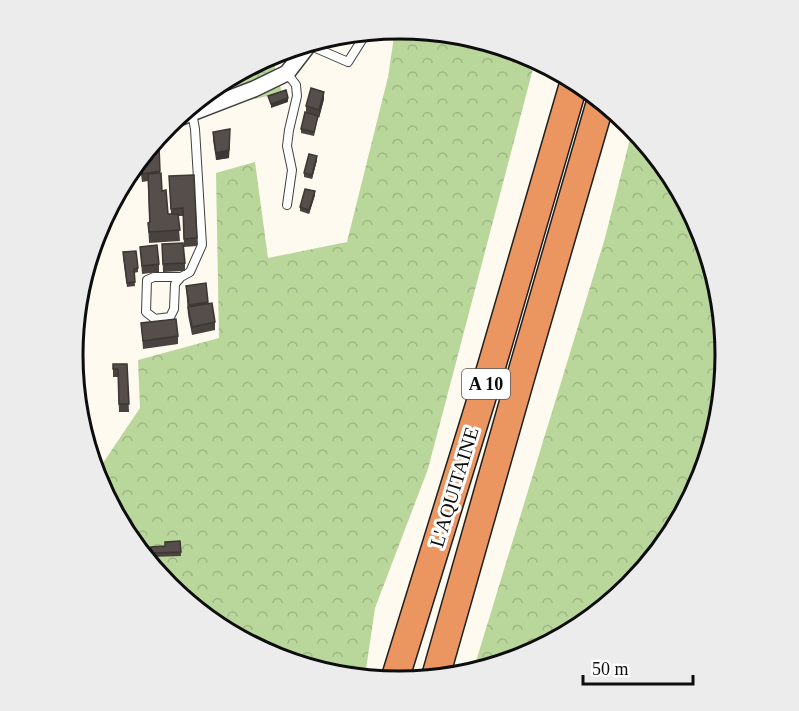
<svg xmlns="http://www.w3.org/2000/svg" width="799" height="711" viewBox="0 0 799 711" font-family="Georgia,serif">
  <style>
    .forest { fill: url(#forest-crowns) }
    .lines { fill: none; stroke-linecap: round; stroke-linejoin: round }
    .service-casing { stroke: #404040; stroke-width: 10 }
    .minor-casing { stroke: #404040; stroke-width: 18 }
    .motorway-casing { stroke: #1e1e1e; stroke-width: 30 }
    .service { stroke: #fff; stroke-width: 8 }
    .minor { stroke: #fff; stroke-width: 15 }
    .motorway { stroke: #eb9660; stroke-width: 27 }
    .wall { fill: #494340 }
    .shaded-wall { fill: #3c3734 }
    .building { fill: #554e4a; stroke: #3c3734; stroke-width: 1.5 }
    .labels { text-anchor: middle; dominant-baseline: central; stroke-width: 6; stroke-linejoin: round; paint-order: stroke }
    .shield { fill: #fff; stroke: #565656; stroke-width: 1.5 }
    .shield-label { font-size: 18px; font-weight: bold; fill: #0d0d0d }
    .street-label { font-size: 20px; fill: #0d0d0d; stroke: #fff }
    .rim { fill: none; stroke: #0d0d0d; stroke-width: 3 }
  </style>
  <defs>
    <pattern id="forest-crowns" width="20" height="18" patternUnits="userSpaceOnUse" patternTransform="scale(1.5)"><rect width="20" height="18" fill="#b9d69b"/><path d="M2 6a3 3 0 1 1 6 0M12 15a3 3 0 1 1 6 0" fill="none" stroke="#9eb684"/></pattern>
  </defs>
  <rect width="100%" height="100%" fill="#fefaef"/>
  <path class="forest" d="M400,29L525,54L535,61L428,469L375,608L365,676L274,657L168,586L97,480L94,462L103,463L140,408L138,360L219,338L216,173L255,162L268,258L347,242L388,77L395,30Z
    M275,53H276L275,68L282,93L236,103L164,131L169,124Z
    M633,127L702,231L726,356L701,481L630,587L524,658L474,668L605,238Z"/>
  <g class="lines">
    <g class="service-casing">
      <path id="service" d="M311,46L348,62L365,35
        M287,205L292,170L287,146L289,130L297,96L296,85L287,73
        M181,277L175,284L174,309L170,317L155,319L146,312L147,280L154,277H181L190,272L202,245L195,129L192,113"/>
    </g>
    <g class="minor-casing">
      <path id="minor" d="M176,119L254,89L287,73L307,47"/>
    </g>
    <g class="motorway-casing">
      <path id="motorway" d="M436,675L521,376L600,104
        M394,682L491,368L573,86"/>
    </g>
    <use href="#service" class="service"/>
    <use href="#minor" class="minor"/>
    <use href="#motorway" class="motorway"/>
  </g>
  <path class="wall" d="M324,99L319,118L318,117L314,136L301,133V129L306,112V106Z
    M213,132L230,137L229,158L216,160L213,140Z
    M154,146H159L160,173L162,191L168,214H171L169,176L197,238V246L184,247L183,216H178L180,241L149,243L148,223L149,222L148,181L142,182L140,167Z
    M317,160L312,179L304,177V173Z
    M315,195L309,214L300,211V207Z
    M162,244L185,263V271L163,272Z
    M140,247L159,264V272L142,274Z
    M123,256L138,268V272L134,273L135,286L127,287Z
    M206,283L208,303L215,322V330L192,335L188,315L186,286Z
    M141,323L178,336V344L143,349Z
    M113,364H127L129,412H119L118,377H113Z
    M180,541L181,556L152,557L151,547L165,546Z"/>
  <path class="shaded-wall" d="M324,92V99L319,118V110Z
    M288,98V102L271,108V104Z
    M230,129L229,158L216,160V153Z
    M317,156V160L312,179V175Z
    M315,191V195L309,214V210Z"/>
  <path class="building" d="M311,88L324,92L319,110L306,106Z
    M286,90L288,98L271,104L268,96Z
    M305,112L318,116L314,132L301,129Z
    M230,129L229,150L216,153L213,132Z
    M154,146H159L160,171L142,174L141,166Z
    M309,154L317,156L312,175L304,173Z
    M161,173L162,191L166,190L168,214H178L180,230L149,232L148,223L150,222L148,174Z
    M194,175L197,238L184,239L183,208L171,209L169,176Z
    M305,189L315,191L309,210L300,207Z
    M183,243L185,263L163,264L162,244Z
    M157,245L159,264L142,266L140,247Z
    M136,251L138,268L134,269L135,282L127,283L123,252Z
    M206,283L208,302L189,305L186,286Z
    M212,303L215,322L192,327L188,307Z
    M176,319L178,336L143,341L141,323Z
    M113,364H127L129,404H119L118,369H113Z
    M180,541L181,552L152,553L151,547L165,546V542Z"/>
  <g class="labels">
    <rect class="shield" x="462" y="369" width="48" height="30" rx="4.5"/>
    <g class="shield-label">
      <text x="486" y="384">A 10</text>
    </g>
    <g class="street-label">
      <text transform="translate(454 487) rotate(-73)">L'AQUITAINE</text>
    </g>
  </g>
  <path d="M0 0H799V711H0ZM83 355a316 316 0 1 1 632 0a316 316 0 1 1-632 0Z" fill="#ececec" fill-rule="evenodd"/>
  <path class="rim" d="M83 355a316 316 0 1 1 632 0a316 316 0 1 1-632 0Z"/>
  <path d="M583 675v9h110v-9" fill="none" stroke="#0d0d0d" stroke-width="3"/>
  <text x="592" y="675" font-size="18" fill="#0d0d0d" stroke="#ffffff" stroke-width="4.5" paint-order="stroke">50 m</text>
</svg>
